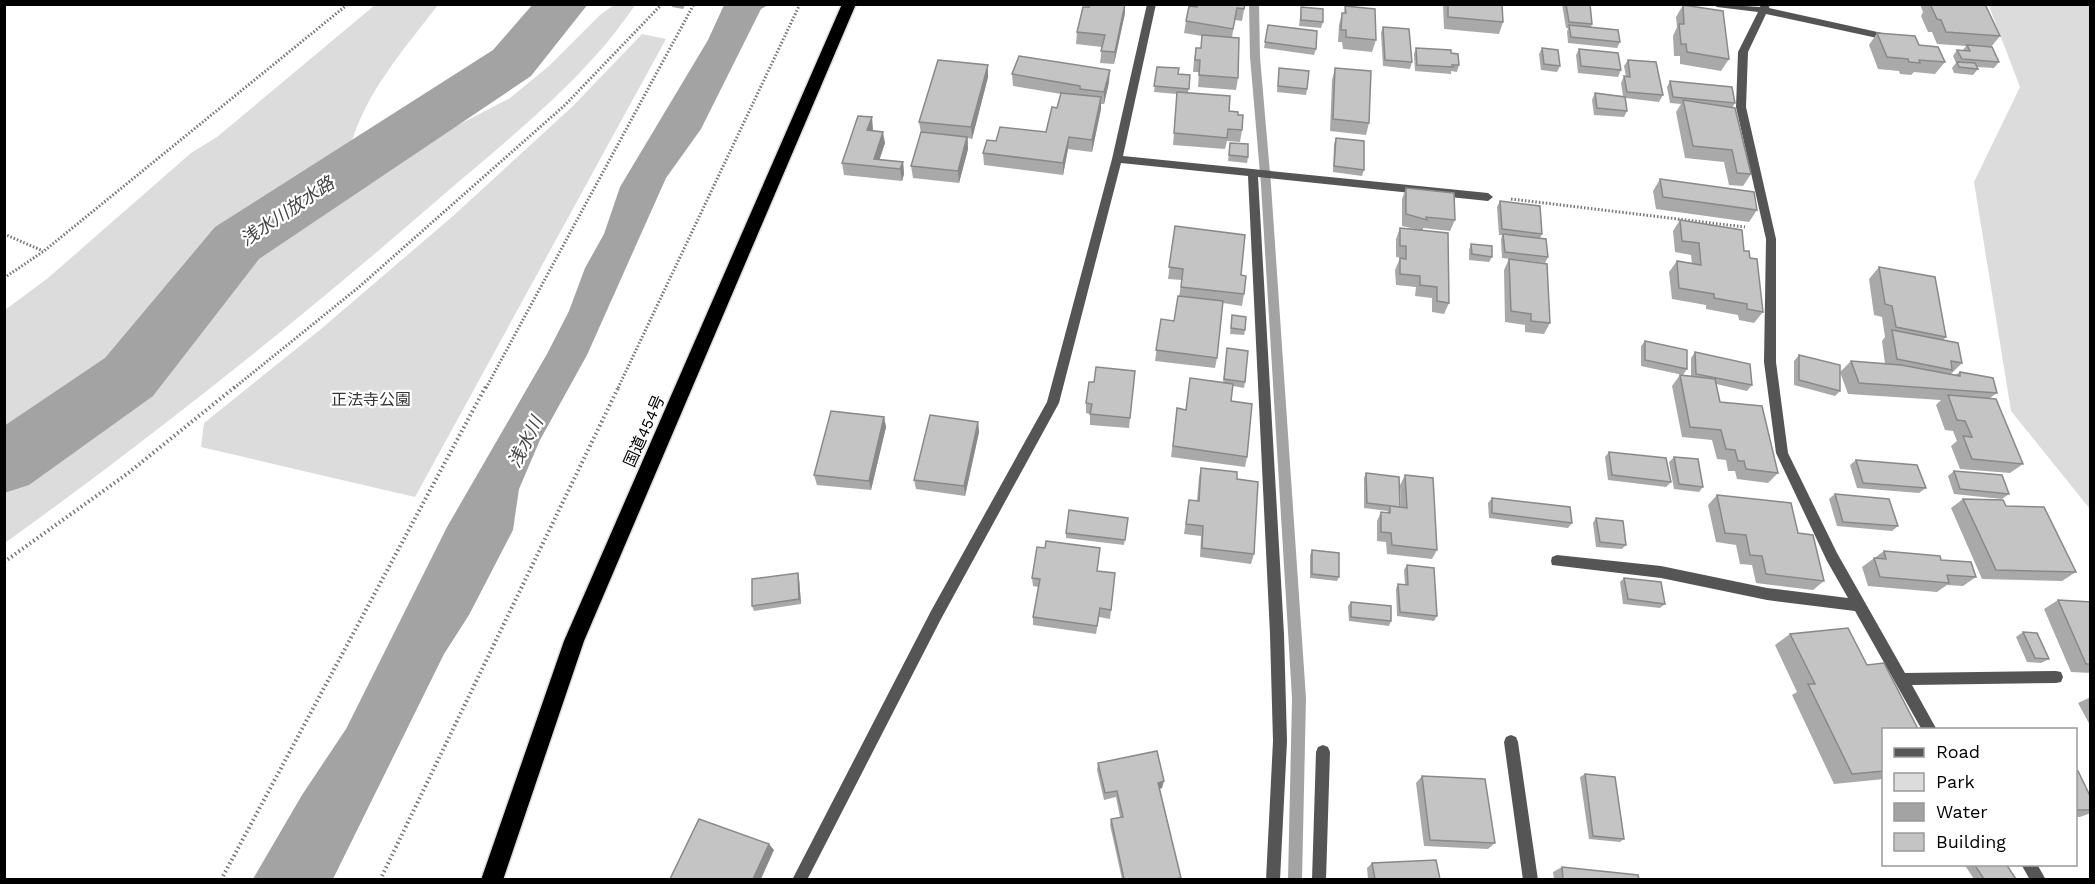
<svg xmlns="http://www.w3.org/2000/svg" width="2095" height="884" viewBox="0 0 2095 884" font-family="'Work Sans','Noto Sans JP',sans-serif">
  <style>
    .green { fill: #dcdcdc }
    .water { fill: #a3a3a3 }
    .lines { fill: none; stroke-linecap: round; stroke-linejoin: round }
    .stream { fill: #a3a3a3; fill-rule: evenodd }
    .river { fill: #a3a3a3; fill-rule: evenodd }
    .highway-casing { stroke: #dbdbdb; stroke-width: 3 }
    .path-far1 { stroke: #777; stroke-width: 3; stroke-dasharray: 1.5 2; stroke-linecap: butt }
    .path { stroke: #777; stroke-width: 4; stroke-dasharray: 1.5 3; stroke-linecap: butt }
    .street { fill: #555; fill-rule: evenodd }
    .highway { fill: #000; fill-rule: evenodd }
    .wall { fill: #a9a9a9 }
    .shaded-wall { fill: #898989 }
    .building { fill: #c4c4c4; stroke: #898989; stroke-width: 1.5 }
    .labels { text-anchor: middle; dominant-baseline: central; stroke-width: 4.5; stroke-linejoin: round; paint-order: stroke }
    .park-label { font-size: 16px; fill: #333; stroke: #fff }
    .street-label { font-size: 16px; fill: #000; stroke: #fff }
    .water-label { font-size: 18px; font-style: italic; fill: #444; stroke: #fff }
  </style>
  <rect width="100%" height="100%" fill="#fff"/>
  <path class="green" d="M1996,4L2090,5V509L2011,411L1974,182L2020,87L1989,6Z
    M375,5H438C405,48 364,94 350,148L419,145L462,123L510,98L549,66L600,15L614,5H635C585,80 510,137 442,196C302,318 155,435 5,543V310L48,278L191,153L217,137Z
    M642,34L666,39L415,497L201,447L204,423L321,329L453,216L573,106Z"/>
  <path class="water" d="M724,5H768L761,9L701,129L666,178L587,355L540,440L519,489L513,530L469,615L444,654L333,879H253L302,795L346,729L447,527L547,354L569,311L585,268L604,234L620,187L708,40Z"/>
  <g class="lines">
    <path class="stream" d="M1249,4H1259L1260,57L1271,185L1306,698L1302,880H1288L1292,698L1261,185L1250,57Z"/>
    <path class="river" d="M533,4H588L531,76L259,259L153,396L29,485L4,493V426L105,358L215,227L493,50Z"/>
    <g class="highway-casing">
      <path id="highway" d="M842,4H856L584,641L503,880H481L564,641Z"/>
    </g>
    <path class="path-far1" d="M1511,199L1745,227
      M4,234L43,251
      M4,278L44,251L348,4
      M234,388L359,287L565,105L662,4
      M486,388L694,4
      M618,388L800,4"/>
    <path class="path" d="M4,562L127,474L236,386
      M221,880L486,386
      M380,880L619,386"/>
    <path class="street" d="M1147,4H1156L1123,156L1488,193L1493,197L1488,201L1258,177L1284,634L1287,741L1280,880H1266L1273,741L1270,634L1248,176L1121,163L1059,403L941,619L807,880H792L931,611L1047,402L1112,159Z
      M1713,4L1760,7L1761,4H1770L1769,8L1891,35L1896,38L1891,41L1766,14L1748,52L1746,107L1776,239V362L1788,453L1837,553L1905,673L2056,671L2061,672L2063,677L2061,682L2056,683L1912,685L1937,730H1922L1855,611L1767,600L1661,578L1552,565L1551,561L1552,557L1557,555L1661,566L1767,588L1848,598L1827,561L1776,453L1764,362L1766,239L1736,107L1738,52L1758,12L1717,7Z
      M1511,735L1516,737L1518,742L1538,880H1523L1504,742L1506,737Z
      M1323,745L1328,747L1330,752L1326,880H1312L1316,752L1318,747Z
      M2021,864H2037L2046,880H2030Z"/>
    <use href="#highway" class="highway"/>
  </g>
  <path class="wall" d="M672,4H686L683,9L672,7Z
    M1193,4H1245L1242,21L1235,20L1232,37L1238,78L1236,90L1198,87L1199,72H1193L1194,60L1196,48H1201L1202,36L1184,33L1186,21Z
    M1443,4H1502L1503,22L1499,34L1444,29Z
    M1562,4H1590L1592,24L1591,27L1620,42L1617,48L1568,43L1567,32L1568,28H1566Z
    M1920,4H1985L2000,36L1991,47L1999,62L1994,68L1977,67L1978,69L1973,75L1954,73L1952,68L1956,63L1953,56L1957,50H1963L1966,46L1937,44L1932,32H1928L1921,16L1923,12Z
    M1683,5L1729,59L1721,71L1680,64V56H1674L1673,36L1677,27L1676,17Z
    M1345,6L1376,40L1372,52L1343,49L1342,42H1338L1339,25L1342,13H1344Z
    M1301,7L1323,22L1321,28L1299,26Z
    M1125,13L1114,64L1100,63L1102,47L1076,44L1077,32Z
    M1268,25L1316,49L1314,55L1264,48Z
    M1383,27L1412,62L1410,69L1383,66L1381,33Z
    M1877,33L1919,45L1945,62L1935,74L1914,72L1911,75L1900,74L1899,71L1878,69L1869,45Z
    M1416,48L1451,53L1459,65L1457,72L1451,71V74L1415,71L1414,54Z
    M1542,48L1560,66L1557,72L1541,70L1539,54Z
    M1579,49L1621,70L1618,77L1578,73L1576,55Z
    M1628,60L1663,95L1659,102L1626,98L1627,111L1624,117L1594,115L1592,100L1595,93L1623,96L1621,83L1624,76L1626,77L1624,66Z
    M1157,67L1178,74L1190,75L1188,93L1238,115L1242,130L1240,142L1227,141L1225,149L1173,145L1177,94L1154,92Z
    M1279,68L1307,89L1306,95L1277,92Z
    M1335,68L1369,123L1366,135L1330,131L1332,80Z
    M1012,74L1109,82L1104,104H1101V109L1092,152L1068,149L1063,175L984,165L983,153L996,141L1046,132L1057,108L1061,94L1013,86Z
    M988,77L972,139L968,138V149L959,183L913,178L911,166L921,133L919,122Z
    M1670,81L1735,103L1732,108L1751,174L1743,186L1729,185L1724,162L1685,158L1676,112L1681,104L1670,103L1667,87Z
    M873,129V130L885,143L879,160L903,162L904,174L902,181L844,175L842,163Z
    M1336,138L1364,170L1362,176L1333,172L1334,144Z
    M1230,143L1248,157L1247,163L1228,161Z
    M1660,179L1757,210L1749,222L1656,209L1653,191Z
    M1406,188L1455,220L1450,231L1423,228V230L1449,303L1444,314L1432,312V298L1415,296L1416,287L1396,285L1395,270L1400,258L1402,259V258L1396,257V239L1400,228L1415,229L1402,226V199Z
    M1500,201L1542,234L1540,238L1548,257L1545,263L1502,258L1501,240L1502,235H1499L1497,207Z
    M1680,220L1744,251L1750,258L1763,312L1754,323L1739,320L1738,315L1706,309V305L1672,299L1669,272L1677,261L1692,263L1691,255L1675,252L1673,231Z
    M1175,226L1241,275L1244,294L1242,306L1223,303L1217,358L1215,368L1155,361L1161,319L1174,321L1179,296L1182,280L1168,279Z
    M1471,244L1492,257L1489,262L1469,260V250Z
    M1509,259L1550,323L1544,334L1525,332V325L1505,322L1504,270Z
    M1879,267L1946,337L1943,340L1962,363L1951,374H1948L1955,375L1960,372L1997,393L1990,398L2023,464L2010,473L1960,469L1951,446L1957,441L1953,431L1945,430L1936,405L1941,400L1848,394L1840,372L1851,361L1885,364L1882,341L1885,337L1882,317L1874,315L1869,279Z
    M1232,315L1245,330L1244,335L1230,334Z
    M1645,341L1687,369L1683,375L1641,366V346Z
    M1227,348L1245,382L1244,388L1233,386L1231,401L1247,457L1245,467L1171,457L1177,408L1186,410L1223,383Z
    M1695,352L1752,385L1747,391L1716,384L1720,402L1778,473L1768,483L1737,479L1735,471H1728L1726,460L1717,459L1712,440L1682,437L1672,386L1680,375L1691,377V358Z
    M1799,355L1840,391L1835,396L1794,385V361Z
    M1135,371L1129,428L1090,425V414L1086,413V403L1094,382Z
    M884,417L886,427L871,490L817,485L814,475Z
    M978,422L979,432L965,496L916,489L914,480Z
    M1609,452L1671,482L1666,487L1608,480L1605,457Z
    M1674,457L1703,487L1699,492L1674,489L1669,462Z
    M1856,460L1926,488L1919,493L1857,488L1850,465Z
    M1201,468L1237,479L1254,554L1251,564L1200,557L1201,536L1184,534L1189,500L1197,501L1199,477Z
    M1954,471L2009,494L2002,499L1954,494L1948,476Z
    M1366,473L1400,507H1401L1400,485L1405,475L1437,550L1432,559L1387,554L1386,542L1377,541V521L1381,512H1387L1388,511L1364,508V478Z
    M1835,494L1898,526L1892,531L1837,526L1829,499Z
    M1717,495L1798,533L1824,581L1813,590L1756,583L1752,565L1740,564L1736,545L1716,542L1708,505Z
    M1492,498L1572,523L1568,528L1489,518L1488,503Z
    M1963,499L2006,506L2076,572L2062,581L1982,579L1951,508Z
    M1128,518L1124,545L1066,538V533Z
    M1596,518L1626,545L1622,549L1596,547L1593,523Z
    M1045,548H1100L1097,571L1115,573L1110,619L1099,617L1096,634L1033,625V617L1038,587L1033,586L1032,578Z
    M1312,550L1339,577L1337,581L1310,578V555Z
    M1884,551L1941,560L1976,577L1963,586L1947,585L1937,592L1868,586L1862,567Z
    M1407,565L1437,616L1434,621L1397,616L1396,589L1398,584L1405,585L1404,570Z
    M798,573L799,578L801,604L754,611L752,606Z
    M1624,578L1665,604L1660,608L1623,604L1620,582Z
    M2058,600L2091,602V673L2071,672L2044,609Z
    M1351,602L1391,621L1389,626L1349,621L1348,606Z
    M2023,632L2049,659L2041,663L2027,662L2016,637Z
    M1790,634L1867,665L1918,729H1884V779L1834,784L1792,695L1797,692L1775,645Z
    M2091,697V727L2078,703Z
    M1098,763L1162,788L1160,789L1181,879H1122L1110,825L1111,819L1120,817L1116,797L1104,800L1097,770Z
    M2076,771L2091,798V813L2080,817H2076Z
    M1585,774L1624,839L1620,842L1589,839L1580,777Z
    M1422,776L1495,843L1488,849L1424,846L1416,783Z
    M1372,863L1440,879H1368L1367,868Z
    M1964,864H2006L2016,879H1974Z
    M1562,867L1639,879H1554L1553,872Z"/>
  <path class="shaded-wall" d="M1125,4V13L1114,64L1115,52Z
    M988,65V77L972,139L971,127Z
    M1110,70L1109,82L1104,104V92Z
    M1101,97V109L1092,152V140Z
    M872,117L873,129L869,142L867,130Z
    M883,132L885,143L877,167L874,159Z
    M967,137L968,149L959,183L958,171Z
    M1069,137L1068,149L1063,175V163Z
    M903,162L904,174L902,181L900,169Z
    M884,417L886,427L871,490L869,481Z
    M978,422L979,432L965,496L964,486Z
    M798,573L799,578L801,604L799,599Z
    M1164,781L1162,788L1157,789L1158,783Z
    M769,844L774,850L761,879H753Z"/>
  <path class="building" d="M1089,4H1125L1115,52L1101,51L1105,35L1077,32L1083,7H1089Z
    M1197,4H1245L1244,9L1237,8L1233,29L1186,21L1189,6L1197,7Z
    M1448,4H1502L1503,22L1448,17Z
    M1566,4H1590L1592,24L1569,22Z
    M1930,4H1985L2000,36L1946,32L1941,20L1937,19Z
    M1683,5L1723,11L1729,59L1687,52L1686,44H1681L1679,24H1684Z
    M1345,6L1375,9L1376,40L1346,37V30H1341L1342,13H1346Z
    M1301,7L1323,9V22L1301,20Z
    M1268,25L1317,31L1316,49L1265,42Z
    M1569,25L1618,30L1620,42L1571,37Z
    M1383,27L1409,29L1412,62L1385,60Z
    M1877,33L1915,36L1919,45L1938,47L1945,62L1919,60L1920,63L1909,62L1908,59L1887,57Z
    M1202,35L1239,38L1238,78L1199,75L1200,60H1195L1196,48H1201Z
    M1967,45L1992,47L1999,62L1962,59L1957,50L1970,51Z
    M1416,48L1451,50V53L1458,54L1459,65H1452L1453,67L1417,65Z
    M1542,48L1558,50L1560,66L1544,64Z
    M1579,49L1618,53L1621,70L1581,66Z
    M1019,56L1110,70L1104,92L1080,89V86L1012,74Z
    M938,60L988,65L971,127L919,122Z
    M1628,60L1656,62L1663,95L1627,92L1624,76L1630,77Z
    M1957,62L1975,63L1978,69L1959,67Z
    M1157,67L1179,68L1178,74L1190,75L1189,89L1154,86Z
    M1279,68L1309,71L1307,89L1278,86Z
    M1335,68L1371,71L1369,123L1333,119Z
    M1670,81L1732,87L1735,103L1673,97Z
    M1177,92L1230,96L1229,111L1238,112V115H1243L1242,130L1228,129L1227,138L1174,133Z
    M1061,93L1101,97L1092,140L1069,137L1063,163L983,153L987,140L996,141L1000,127L1046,132L1052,107L1057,108Z
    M1595,93L1625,97L1627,111L1597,108Z
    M1683,100L1735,108L1751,174L1737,173L1732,150L1693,146Z
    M858,116L872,117L867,130L883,132L874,159L903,162L900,169L842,163Z
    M921,132L967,137L958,171L911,166Z
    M1336,138L1364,141V170L1334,166Z
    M1230,143L1248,144V157L1229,155Z
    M1660,179L1754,192L1757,210L1663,197Z
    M1406,188L1454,193L1455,220L1426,217L1427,220L1406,214Z
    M1500,201L1540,206L1542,234L1502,229Z
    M1680,220L1742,230L1744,251H1749L1750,258L1757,259L1763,312L1747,309V304L1714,298V294L1679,288L1677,261L1701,265L1699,243L1682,241Z
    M1175,226L1245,235L1241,275L1246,276L1244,294L1181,287L1183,269L1169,267Z
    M1400,228L1448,233L1449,303L1437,301V287L1420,285V276L1400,274V258L1406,259V246H1400Z
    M1503,234L1546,239L1548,257L1505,252Z
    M1471,244L1492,246V257L1472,254Z
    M1509,259L1547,264L1550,323L1531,321V314L1511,311Z
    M1879,267L1935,277L1946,337L1896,327L1892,306L1885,304Z
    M1178,296L1223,301L1217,358L1156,350L1161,319L1174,321Z
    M1232,315L1246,317L1245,330L1231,328Z
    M1892,330L1958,343L1962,363L1951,361L1952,370L1897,359Z
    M1645,341L1687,350V369L1645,360Z
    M1227,348L1248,351L1245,382L1224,379Z
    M1695,352L1750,364L1752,385L1696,374Z
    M1799,355L1840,365V391L1799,380Z
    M1851,361L1901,365L1960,376V372L1993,378L1997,393L1859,383Z
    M1096,367L1135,371L1130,418L1090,414L1092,404L1086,403L1089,382H1094Z
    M1680,375L1715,379L1720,402L1762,406L1778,473L1746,469L1744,461H1738L1735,450L1726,449L1721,430L1690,427Z
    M1190,378L1233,384L1231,401L1252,404L1247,457L1173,446L1177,408L1186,410Z
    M1948,395L1996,399L2023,464L1972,459L1963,436L1972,437L1965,421L1957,420Z
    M831,411L884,417L869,481L814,475Z
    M930,415L978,422L964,486L914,480Z
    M1609,452L1666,458L1671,482L1612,475Z
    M1674,457L1698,459L1703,487L1679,484Z
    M1856,460L1917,465L1926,488L1863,483Z
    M1201,468L1237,472V479L1258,482L1254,554L1202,548L1203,526L1186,524L1189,500L1199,501Z
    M1954,471L2002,475L2009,494L1960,489Z
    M1366,473L1399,477L1400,507L1367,503Z
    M1405,475L1433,478L1437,550L1392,545L1391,533L1381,532V512L1390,513V506L1407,508Z
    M1835,494L1889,499L1898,526L1843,522Z
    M1717,495L1791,503L1798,533L1813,535L1824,581L1766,574L1762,556L1750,555L1746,535L1725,533Z
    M1492,498L1570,507L1572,523L1492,513Z
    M1963,499L2003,500L2006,506L2044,507L2076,572L1996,570Z
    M1069,510L1128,518L1125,540L1066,533Z
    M1596,518L1623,521L1626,545L1600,542Z
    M1046,541L1100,548L1097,571L1115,573L1111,610L1100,608L1097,626L1033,617L1040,579L1032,578L1037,547L1045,548Z
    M1312,550L1339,553V577L1312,574Z
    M1884,551L1940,556L1941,560L1971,562L1976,577L1947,575L1949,583L1880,577L1874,558L1886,559Z
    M1407,565L1434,568L1437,616L1400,612L1398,584L1408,585Z
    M798,573L799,599L752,606V579Z
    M1624,578L1661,582L1665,604L1628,599Z
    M2058,600L2091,602V664H2086Z
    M1351,602L1391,606V621L1351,617Z
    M1848,628L1867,665L1884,663L1918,729H1884V771L1852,774L1808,684H1815L1790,634Z
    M2023,632L2037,633L2049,659L2035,658Z
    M1157,751L1164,781L1158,783L1181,878L1175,879H1124L1111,819L1123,817L1117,791L1105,793L1098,763Z
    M2076,771H2078L2091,798V810H2076Z
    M1585,774L1615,777L1624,839L1593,836Z
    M1422,776L1485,779L1495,843L1430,840Z
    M699,819L769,844L753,879H670Z
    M1436,860L1440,879H1375L1372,863Z
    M1974,864H2006L2016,879H1984Z
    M1562,867L1638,875L1639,879H1563Z"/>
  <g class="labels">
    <g class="park-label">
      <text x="371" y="399">正法寺公園</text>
    </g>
    <g class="street-label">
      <text transform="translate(644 431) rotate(-66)">国道454号</text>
    </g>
    <g class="water-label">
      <text transform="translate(287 211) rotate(-34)">浅水川放水路</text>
      <text transform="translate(525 442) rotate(-63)">浅水川</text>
    </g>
  </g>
  <rect width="2095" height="884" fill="none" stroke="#000000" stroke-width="12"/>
  <rect x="1882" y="728" width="195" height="138" fill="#ffffff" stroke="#999999" stroke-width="1.5"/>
  <rect x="1894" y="748" width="30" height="9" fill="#555555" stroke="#999999" stroke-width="1.5"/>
  <text x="1936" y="758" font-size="18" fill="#000000">Road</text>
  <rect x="1894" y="773" width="30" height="18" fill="#dcdcdc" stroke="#999999" stroke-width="1.5"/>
  <text x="1936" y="788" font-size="18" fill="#000000">Park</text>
  <rect x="1894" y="803" width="30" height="18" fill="#a3a3a3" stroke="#999999" stroke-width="1.5"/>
  <text x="1936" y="818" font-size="18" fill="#000000">Water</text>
  <rect x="1894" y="833" width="30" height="18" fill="#c4c4c4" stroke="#999999" stroke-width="1.5"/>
  <text x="1936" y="848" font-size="18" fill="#000000">Building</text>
</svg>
